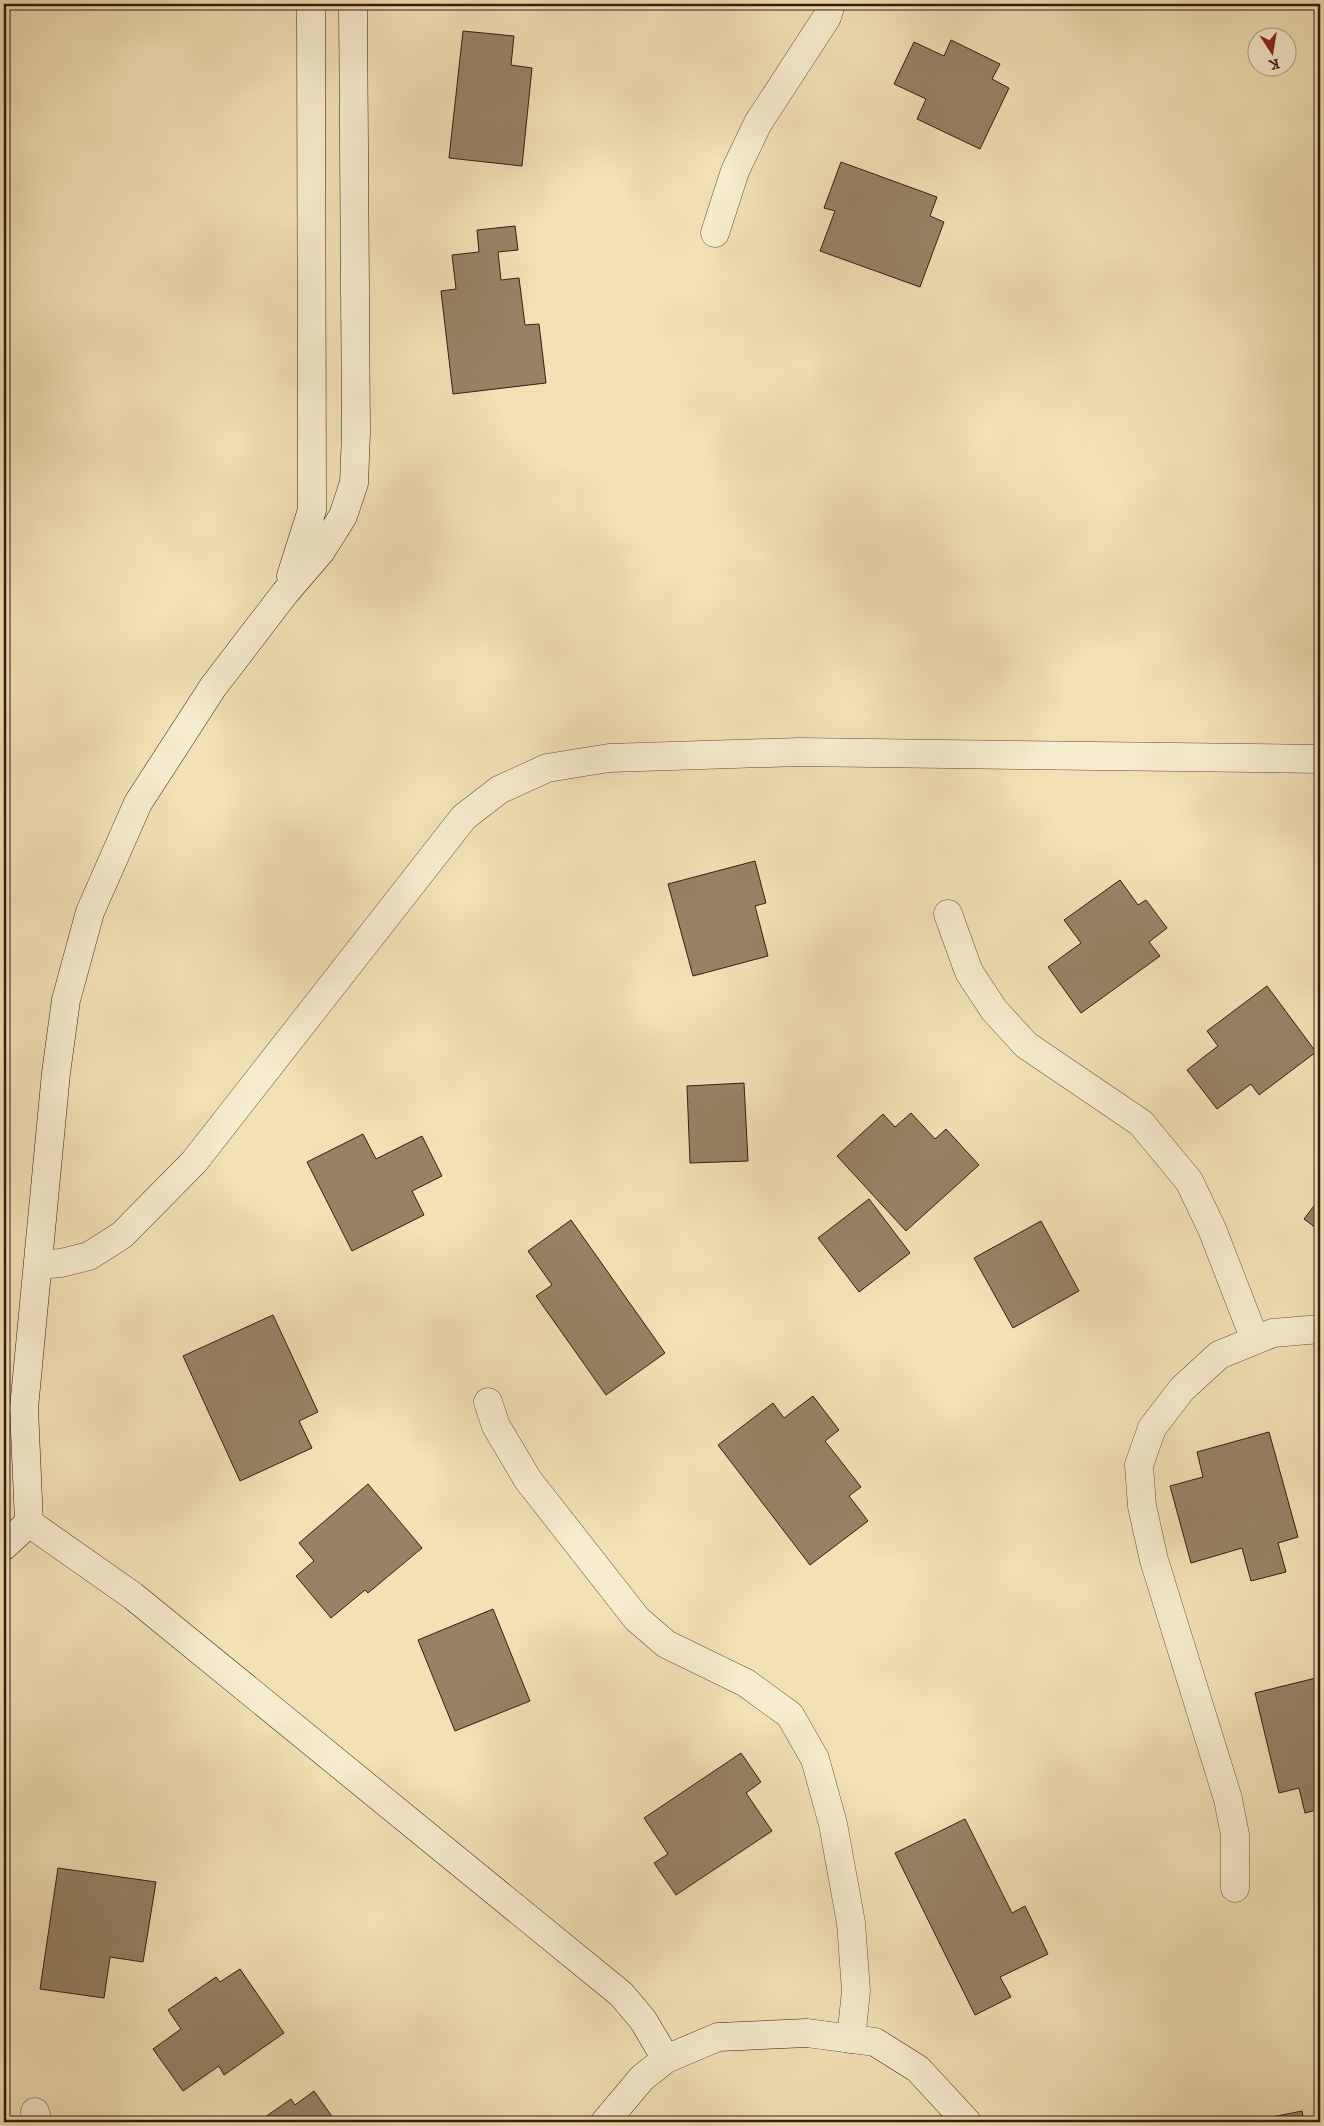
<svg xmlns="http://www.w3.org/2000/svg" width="1324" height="2126" viewBox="0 0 1324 2126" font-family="'IM FELL English',serif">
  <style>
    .building { fill: #968367; stroke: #331d13 }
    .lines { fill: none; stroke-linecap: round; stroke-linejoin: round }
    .street-casing { stroke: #624e3c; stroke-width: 29 }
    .secondary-casing { stroke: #331d13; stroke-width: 29 }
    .street { stroke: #f6eccf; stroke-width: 28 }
    .secondary { stroke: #f6eccf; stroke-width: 28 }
  </style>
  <rect width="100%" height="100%" fill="#f1e1b5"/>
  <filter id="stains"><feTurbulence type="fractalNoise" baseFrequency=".004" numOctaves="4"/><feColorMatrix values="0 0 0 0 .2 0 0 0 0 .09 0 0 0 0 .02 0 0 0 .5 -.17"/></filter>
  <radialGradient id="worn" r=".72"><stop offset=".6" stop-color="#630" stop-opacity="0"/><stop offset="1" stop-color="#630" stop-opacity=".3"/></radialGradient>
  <path class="building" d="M463,31L514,36L511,65L532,68L522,166L449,158Z
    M951,40L1000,64L992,79L1009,88L980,149L917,119L926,99L894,84L914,42L944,56Z
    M841,162L937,197L930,216L944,222L920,287L820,251L835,211L824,208Z
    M515,226L518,250L498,252L501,280L519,278L525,325L539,324L546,383L453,394L441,291L456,289L452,255L479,252L477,230Z
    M755,861L766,903L755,906L768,956L693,976L668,884Z
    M1120,880L1138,905L1146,900L1167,928L1149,942L1160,956L1081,1013L1048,967L1081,943L1064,920Z
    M1267,986L1316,1052L1259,1095L1251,1084L1217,1109L1187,1070L1218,1046L1207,1031Z
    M744,1083L748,1161L690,1163L687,1086Z
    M911,1113L935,1139L946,1129L979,1165L906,1231L837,1156L883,1114L895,1127Z
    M363,1134L376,1159L422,1136L442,1176L412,1191L424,1215L352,1251L307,1162Z
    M1320,1198V1231L1304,1219Z
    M869,1199L910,1253L859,1292L818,1238Z
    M571,1220L665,1353L606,1395L536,1296L552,1285L528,1251Z
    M1041,1221L1079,1291L1013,1328L974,1258Z
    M273,1315L318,1412L299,1421L312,1448L240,1481L183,1356Z
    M813,1396L839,1430L825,1441L861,1487L849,1496L868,1521L810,1565L718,1445L773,1403L784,1418Z
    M1269,1432L1298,1537L1278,1543L1286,1572L1251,1581L1242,1548L1191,1563L1170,1486L1203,1477L1197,1452Z
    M368,1484L422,1548L368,1593L365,1590L331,1618L296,1576L314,1561L299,1543Z
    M493,1609L530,1701L455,1731L418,1640Z
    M1320,1677V1809L1305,1813L1299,1788L1279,1793L1255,1693Z
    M741,1753L761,1782L746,1793L772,1831L676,1895L654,1863L668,1854L644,1818Z
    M965,1819L1012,1913L1025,1906L1048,1954L1000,1977L1011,1997L975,2015L895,1853Z
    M58,1868L156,1882L143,1962L110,1957L104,1998L40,1989Z
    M240,1969L284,2033L224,2075L219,2066L183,2091L153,2049L181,2029L168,2010L216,1977L220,1982Z
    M314,2091L336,2122H258L291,2099L295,2105Z
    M1302,2111L1304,2122H1247Z"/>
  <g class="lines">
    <g class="street-casing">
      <path id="street" d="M715,233L735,171L758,123L827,17L831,4
        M948,914L969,972L994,1010L1026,1045L1141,1123L1189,1181L1212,1229L1255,1340
        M38,1265L61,1263L89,1256L122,1235L194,1162L464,817L499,790L547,768L609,758L799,752L1320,759
        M488,1402L496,1426L528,1480L637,1619L666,1644L746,1683L790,1715L815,1759L833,1824L851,1923L856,1991L851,2039
        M1235,1888V1835L1228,1799L1154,1560L1142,1506L1139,1465L1152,1428L1182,1389L1219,1355L1273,1333L1320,1329
        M35,2112L38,2122"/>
    </g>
    <g class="secondary-casing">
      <path id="secondary" d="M291,576L312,510L311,4
        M29,1523L24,1408L56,1073L66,1000L90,912L138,803L213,687L285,593L321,551L343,516L354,483L356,433L353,4
        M29,1523L133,1596L621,1994L643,2020L666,2059
        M4,1546L29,1523
        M605,2122L642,2078L666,2059L718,2037L807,2033L875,2042L918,2069L967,2122"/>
    </g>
    <use href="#street" class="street"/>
    <use href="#secondary" class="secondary"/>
  </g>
  <rect width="1324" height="2126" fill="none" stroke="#f1e1b5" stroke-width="20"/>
  <rect x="5" y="5" width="1314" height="2116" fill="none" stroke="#331d13" stroke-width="2.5"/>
  <rect x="10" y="10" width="1304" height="2106" fill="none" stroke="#331d13"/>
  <g transform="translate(1272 52) rotate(168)"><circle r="24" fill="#f6eccf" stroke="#a89984"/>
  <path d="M0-4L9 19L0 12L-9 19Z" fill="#8f2418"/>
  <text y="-8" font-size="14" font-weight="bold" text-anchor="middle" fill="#331d13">K</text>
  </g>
  <rect width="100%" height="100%" filter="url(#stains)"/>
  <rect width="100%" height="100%" fill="url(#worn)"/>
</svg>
